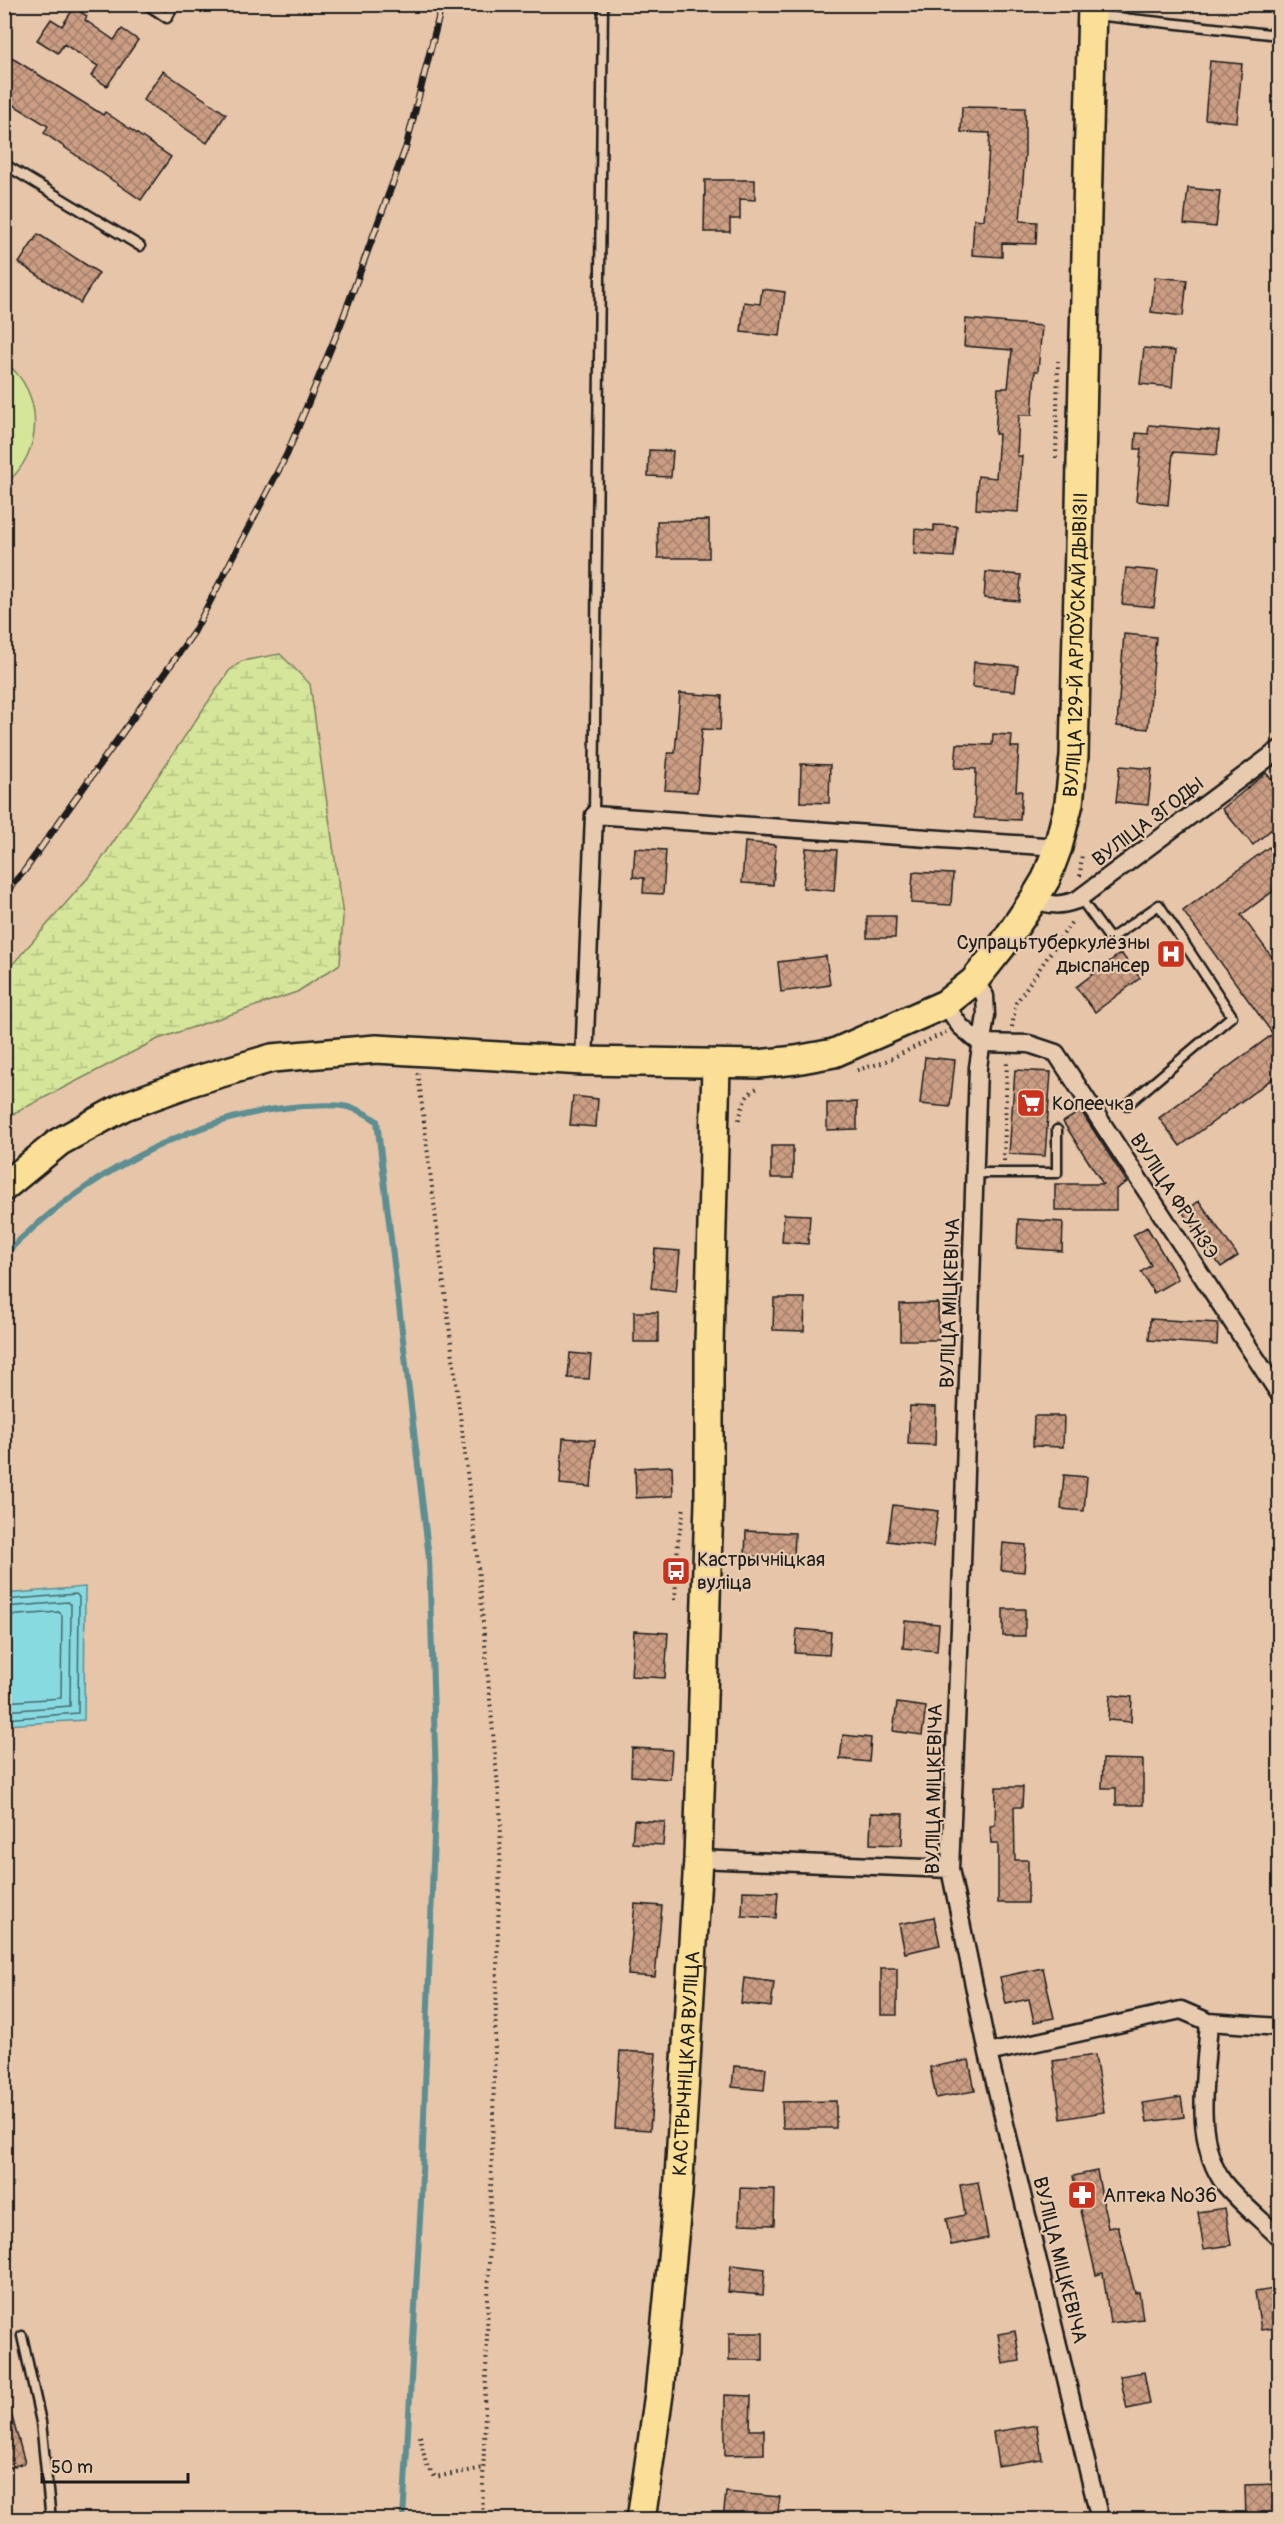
<svg xmlns="http://www.w3.org/2000/svg" width="1284" height="2524" viewBox="0 0 1284 2524" font-family="Pangolin,sans-serif">
  <style>
    .wetland { fill: url(#wetland-marsh); stroke: #78805a; stroke-width: 1.5 }
    .pitch { fill: #d5e599; stroke: #78805a; stroke-width: 1.5 }
    .water { fill: #88dae1; stroke: #5d8e92; stroke-width: 1.5 }
    .lines { fill: none; stroke-linecap: round; stroke-linejoin: round }
    .shore { stroke: #47686b; stroke-width: 1.5 }
    .stream { stroke: #5d8e92; stroke-width: 6 }
    .building { fill: url(#building-cross-hatch); stroke: #1c1c1c; stroke-width: 1.5 }
    .lane-casing { stroke: #1c1c1c; stroke-width: 13 }
    .street-casing { stroke: #1c1c1c; stroke-width: 21 }
    .primary-casing { stroke: #1c1c1c; stroke-width: 32 }
    .path { stroke: #1c1c1c; stroke-width: 4; stroke-dasharray: 1.5 4.5; stroke-linecap: butt }
    .lane { stroke: #e8cbaf; stroke-width: 8 }
    .street { stroke: #e8cbaf; stroke-width: 16 }
    .primary { stroke: #fbdf96; stroke-width: 27 }
    .rail-casing { stroke: #1c1c1c; stroke-width: 7 }
    .rail { stroke: #e8cbaf; stroke-width: 4.5; stroke-dasharray: 14; stroke-linecap: butt }
    .labels { text-anchor: middle; dominant-baseline: central; stroke-width: 4.5; stroke-linejoin: round; paint-order: stroke }
    .street-label { font-size: 20px; fill: #1c1c1c; stroke: #e8cbaf }
    .poi-label { font-size: 20px; fill: #1c1c1c; stroke: #e8cbaf; text-anchor: start }
  </style>
  <defs>
    <pattern id="wetland-marsh" width="20" height="14" patternUnits="userSpaceOnUse" patternTransform="scale(1.5)"><rect width="20" height="14" fill="#d5e599"/><path d="M1 5h8M5 5V1M11 12h8M15 12V8" fill="none" stroke="#b6c483"/></pattern>
    <pattern id="building-cross-hatch" width="8" height="8" patternUnits="userSpaceOnUse" patternTransform="scale(1.5)"><rect width="8" height="8" fill="#cb9e84"/><path d="M0 0l8 8M0 8l8-8" fill="none" stroke="#a4806b"/></pattern>
  </defs>
  <rect width="100%" height="100%" fill="#e6c5a9"/>
  <filter id="ink" filterUnits="userSpaceOnUse"><feTurbulence type="fractalNoise" baseFrequency=".0167" numOctaves="2"/><feDisplacementMap in="SourceGraphic" scale="12" xChannelSelector="R" yChannelSelector="G"/><feConvolveMatrix kernelMatrix="1 2 1 2 8 2 1 2 1" color-interpolation-filters="sRGB"/></filter>
  <g filter="url(#ink)">
    <path class="wetland" d="M280,654L310,684L343,916L340,964L297,992L158,1039L5,1118V973L93,872L229,671L242,661Z"/>
    <path class="pitch" d="M5,362C45,393 44,453 5,484Z"/>
    <path class="water" d="M85,1587L84,1720L5,1725V1594Z"/>
    <g class="lines">
      <path class="shore" d="M4,1600L76,1594L79,1597L78,1713L4,1719
        M4,1607L68,1602L71,1605L70,1706L4,1711
        M4,1616L59,1612L62,1615L61,1698L4,1702"/>
      <path class="stream" d="M4,1255C81,1178 193,1113 304,1106C334,1105 351,1102 377,1121L429,1558L436,1779L421,2201L403,2520"/>
    </g>
    <path class="building" d="M74,8L87,16L85,20L114,40L122,29L138,40L107,86L91,76L98,66L64,44L58,53L37,40L51,19L62,26Z
      M4,53L103,115L105,112L171,157L141,200L44,133L48,126L4,99Z
      M1210,61L1242,64L1237,122L1205,119Z
      M163,71L226,114L207,143L143,100Z
      M962,107L1025,108V153L1020,221L1037,222L1036,244L1002,243V257L972,255L974,219L984,220L990,133L961,132Z
      M705,180H755V200L740,199V219H730V232H704Z
      M1188,188L1220,191L1216,227L1184,224Z
      M38,234L99,273L80,303L19,263Z
      M1155,277L1187,280L1183,316L1151,312Z
      M762,289L785,292L780,336L741,332L744,302L760,304Z
      M966,319L1042,326L1038,371H1035L1032,415H1019L1017,456H1022L1018,512L976,509L978,476L996,478L999,434H995L998,388H1008L1012,350L964,346Z
      M1144,348L1175,351L1172,387L1140,384Z
      M1149,425L1219,431L1217,455L1173,452L1168,505L1136,501L1141,449H1135L1136,433L1148,434Z
      M649,450L673,451L671,477L648,476Z
      M709,520V558H658L657,521Z
      M934,525L957,526L954,557L914,554L915,529L934,531Z
      M1126,568L1158,571L1154,607L1122,604Z
      M986,572L1021,575L1019,601L984,598Z
      M1124,634L1156,637L1148,729L1117,726Z
      M974,662L1018,666L1015,691L972,687Z
      M680,693L722,696L720,730L702,729L697,792L665,790L668,753H675Z
      M993,734L1012,735L1011,747H1019L1016,791H1022L1020,820L974,818L976,769L955,768L957,744L992,745Z
      M801,764L830,765L829,803L800,802Z
      M1120,766L1152,769L1148,805L1116,802Z
      M1266,773L1280,788V822L1253,845L1222,809Z
      M745,842L776,845L773,885L742,883Z
      M1269,847L1280,861V886L1241,915L1280,968V1073L1180,1146L1159,1118L1273,1034L1183,911Z
      M635,848L666,850L663,894L643,893L644,878L633,877Z
      M806,848L837,850L834,891L803,888Z
      M913,872L953,874L951,905L911,903Z
      M867,916H896L895,938H867Z
      M1121,953L1140,978L1095,1012L1076,987Z
      M826,956L830,985L781,992L778,962Z
      M925,1057L955,1060L950,1107L920,1104Z
      M1015,1070L1051,1072L1045,1156L1009,1154Z
      M573,1096L598,1099L596,1127L570,1125Z
      M857,1102V1129L827,1130V1103Z
      M1081,1111L1127,1182L1116,1189V1210H1055V1184H1103L1063,1122Z
      M771,1146H793V1178H771Z
      M1199,1201L1238,1256L1221,1267L1183,1213Z
      M784,1214L810,1215L808,1244L782,1242Z
      M1018,1219L1063,1222L1062,1251L1017,1248Z
      M1147,1227L1178,1279L1154,1293L1141,1272L1151,1265L1133,1235Z
      M655,1249L680,1251L676,1291L651,1288Z
      M774,1298H805L804,1331L773,1330Z
      M938,1303L939,1340H900V1304Z
      M634,1312H658V1342H634Z
      M1150,1319L1218,1323L1217,1345L1149,1340Z
      M570,1353L591,1355L589,1379L568,1378Z
      M910,1406L936,1407L935,1445L908,1444Z
      M1034,1416H1064L1063,1447L1033,1446Z
      M563,1438L595,1440L591,1487L560,1484Z
      M672,1466L673,1496L636,1498L635,1468Z
      M1064,1475L1087,1477L1084,1511L1061,1509Z
      M893,1505L938,1511L933,1547L888,1541Z
      M746,1531L795,1533L794,1558L745,1556Z
      M1003,1543L1026,1545L1024,1572L1001,1570Z
      M1003,1609H1025V1636H1003Z
      M905,1621L939,1624L937,1651L903,1648Z
      M797,1629L831,1632L829,1655L795,1653Z
      M634,1631L668,1633L665,1678L631,1676Z
      M1110,1695L1132,1697L1131,1722L1108,1720Z
      M897,1703L926,1707L922,1735L893,1731Z
      M843,1735L871,1738L869,1762L840,1759Z
      M632,1748L672,1750L670,1779L631,1776Z
      M1103,1759L1143,1760V1805H1116V1788H1102Z
      M996,1787H1023L1022,1807H1014L1015,1860H1028V1903H998V1843H991L990,1826L995,1825Z
      M871,1813L903,1814L902,1845L870,1844Z
      M634,1820L665,1822L663,1845L632,1843Z
      M743,1891L778,1892L776,1918L742,1916Z
      M635,1904L662,1906L655,1977L628,1975Z
      M934,1917L940,1945L905,1953L899,1924Z
      M881,1968H897V2015H881Z
      M1043,1968L1054,2018L1034,2022L1029,1999L1006,2004L1000,1977Z
      M744,1978L774,1982L771,2007L741,2003Z
      M620,2051L656,2053L650,2130L615,2128Z
      M1095,2055L1104,2112L1061,2119L1053,2061Z
      M969,2060L975,2091L936,2098L930,2067Z
      M734,2066L766,2068L764,2090L732,2087Z
      M1181,2097L1184,2117L1147,2122L1143,2103Z
      M836,2101V2128H783L782,2102Z
      M1097,2171L1108,2228L1118,2226L1135,2293L1139,2292L1143,2319L1110,2323L1103,2273L1096,2275L1073,2176Z
      M978,2182L988,2238L951,2245L946,2219L965,2215L960,2185Z
      M740,2188L775,2189L774,2225L739,2224Z
      M1225,2208L1231,2245L1204,2249L1198,2212Z
      M731,2265L765,2269L763,2295L728,2292Z
      M1280,2288V2327L1261,2330L1255,2292Z
      M1015,2331L1020,2361L1003,2364L998,2334Z
      M729,2333H763V2360H729Z
      M1144,2372L1150,2404L1127,2409L1120,2376Z
      M725,2395L751,2396L750,2430H764V2454L725,2455Z
      M9,2406L25,2463L4,2469V2407Z
      M1037,2425L1042,2459L998,2466L993,2432Z
      M1280,2484V2520H1246L1245,2485Z
      M726,2492L780,2497L777,2520H723Z"/>
    <g class="lines">
      <g class="lane-casing">
        <path id="lane" d="M146,4L167,18L175,4
          M1095,15L1279,35
          M4,164L140,246
          M594,815L603,4
          M1080,898L1110,939L1159,905L1232,1016L1127,1105
          M976,1173H1057V1130
          M22,2336L41,2422L51,2520"/>
      </g>
      <g class="street-casing">
        <path id="street" d="M1034,899C1051,906 1060,906 1077,900L1280,749
          M974,981L985,996L986,1015L978,1067L960,1627L950,1869L988,2053L1100,2520
          M945,1004L960,1026L980,1043
          M980,1043L1029,1044L1056,1053L1280,1395
          M584,1061L594,815L1058,847
          M698,1859L950,1869
          M1209,2022C1206,2072 1193,2135 1221,2179C1232,2196 1264,2222 1280,2238
          M988,2053L1181,2010L1209,2022L1280,2027"/>
      </g>
      <g class="primary-casing">
        <g id="primary">
          <path id="s1" d="M4,1187L59,1142L125,1106L194,1081L272,1058L376,1049L584,1061L758,1064L796,1060L834,1053L945,1004L974,981L1002,946L1034,899L1046,879L1058,847L1069,803L1074,756L1092,4"/>
          <path id="s2" d="M641,2520L659,2394L678,2195L698,1859L709,1502V1344L716,1065"/>
        </g>
      </g>
      <path class="path" d="M1056,458L1058,361
        M1080,876L1082,853
        M1012,1027L1016,1003L1073,920
        M857,1070L882,1063L946,1032
        M418,1073L476,1545L501,1821L482,2520
        M739,1120C743,1106 744,1094 758,1088
        M1004,1161L1007,1061
        M675,1600L678,1541L684,1507
        M420,2436L426,2464L435,2477L484,2468"/>
      <use href="#lane" class="lane"/>
      <use href="#street" class="street"/>
      <use href="#primary" class="primary"/>
      <g class="rail-casing">
        <path id="rail" d="M4,894L25,870L194,632L287,454L340,326L406,147L442,4"/>
      </g>
      <use href="#rail" class="rail"/>
    </g>
  </g>
  <defs>
    <g id="hospital-square" transform="scale(1.5)"><rect x="-9" y="-9" width="18" height="18" rx="4" fill="#c8321e" stroke="#e8cbaf"/><path d="M-5-5h3v3.5h4V-5h3V5h-3V1.5h-4V5h-3Z" fill="#fff"/></g>
    <g id="supermarket-square" transform="scale(1.5)"><rect x="-9" y="-9" width="18" height="18" rx="4" fill="#c8321e" stroke="#e8cbaf"/><path d="M-6-5.5h2.5l.6 2H6L4.5 2H-2.5L-4.4-4H-6ZM-1.5 3.2a1.3 1.3 0 1 0 .1 0ZM3 3.2a1.3 1.3 0 1 0 .1 0Z" fill="#fff"/></g>
    <g id="bus-square" transform="scale(1.5)"><rect x="-9" y="-9" width="18" height="18" rx="4" fill="#c8321e" stroke="#e8cbaf"/><path d="M-5-6H5V4H4V6H2V4H-2V6H-4V4H-5ZM-3.5-4V0h7V-4ZM-3.5 1.2v1.5H-2V1.2ZM2 1.2v1.5H3.5V1.2Z" fill="#fff"/></g>
    <g id="pharmacy-square" transform="scale(1.5)"><rect x="-9" y="-9" width="18" height="18" rx="4" fill="#c8321e" stroke="#e8cbaf"/><path d="M-2-6h4v4h4v4h-4v4h-4v-4h-4v-4h4Z" fill="#fff"/></g>
  </defs>
  <g fill-rule="evenodd">
    <use href="#hospital-square" x="1171" y="954"/>
    <use href="#supermarket-square" x="1031" y="1103"/>
    <use href="#bus-square" x="676" y="1571"/>
    <use href="#pharmacy-square" x="1082" y="2195"/>
  </g>
  <g class="labels">
    <g class="street-label">
      <text stroke="none"><textPath href="#s1" startOffset="1386">ВУЛІЦА 129-Й АРЛОЎСКАЙ ДЫВІЗІІ</textPath></text>
      <text transform="translate(1148 822) rotate(-37)">ВУЛІЦА ЗГОДЫ</text>
      <text transform="translate(1174 1196) rotate(57)">ВУЛІЦА ФРУНЗЭ</text>
      <text transform="translate(950 1303) rotate(-88)">ВУЛІЦА МІЦКЕВІЧА</text>
      <text transform="translate(934 1789) rotate(-89)">ВУЛІЦА МІЦКЕВІЧА</text>
      <text stroke="none"><textPath href="#s2" startOffset="459">КАСТРЫЧНІЦКАЯ ВУЛІЦА</textPath></text>
      <text transform="translate(1060 2260) rotate(76)">ВУЛІЦА МІЦКЕВІЧА</text>
    </g>
    <g class="poi-label">
      <text x="1150" y="942" text-anchor="end">Супрацьтуберкулёзны<tspan x="1150" dy="23">дыспансер</tspan></text>
      <text x="1052" y="1103">Копеечка</text>
      <text x="697" y="1559">Кастрычніцкая<tspan x="697" dy="23">вуліца</tspan></text>
      <text x="1103" y="2195">Аптека №36</text>
    </g>
  </g>
  <rect width="1284" height="2524" fill="none" stroke="#e8cbaf" stroke-width="24"/>
  <rect x="12" y="12" width="1260" height="2500" fill="none" stroke="#1c1c1c" stroke-width="2" filter="url(#ink)"/>
  <path d="M42 2473v9h146v-9" fill="none" stroke="#1c1c1c" stroke-width="3"/>
  <text x="51" y="2473" font-size="18" fill="#1c1c1c" stroke="#e8cbaf" stroke-width="4.5" paint-order="stroke">50 m</text>
</svg>
